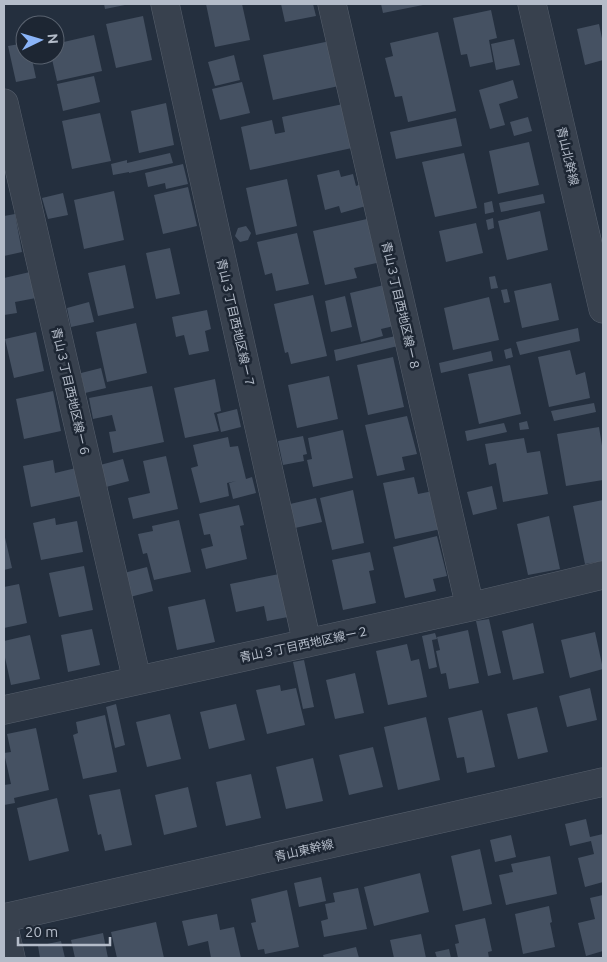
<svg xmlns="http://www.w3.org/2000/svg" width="607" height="962" viewBox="0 0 607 962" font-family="Ubuntu,'Noto Sans JP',sans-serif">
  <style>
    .building { fill: #455162 }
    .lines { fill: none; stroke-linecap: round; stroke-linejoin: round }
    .minor-casing { stroke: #565f6c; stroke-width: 29 }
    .tertiary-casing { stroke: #565f6c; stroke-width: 29 }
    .minor { stroke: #38414e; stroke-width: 28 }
    .tertiary { stroke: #38414e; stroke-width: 28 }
    .labels { text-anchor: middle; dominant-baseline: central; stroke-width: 5; stroke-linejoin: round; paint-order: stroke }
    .street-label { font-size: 12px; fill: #b4bcc9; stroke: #1d2633 }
  </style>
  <rect width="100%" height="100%" fill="#242f3e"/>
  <path class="building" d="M104,4H125V5L105,9Z
    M206,4H242L250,40L215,47Z
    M281,4H313L316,16L285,22Z
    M381,4H423V5L383,13Z
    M491,10L497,38L489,40L493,62L470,67L467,54L461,55L453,18Z
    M143,16L152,60L116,68L106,24Z
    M599,24L603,43V60L585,65L577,29Z
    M438,32L456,111L408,122L402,96L395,97L385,58L393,56L390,43Z
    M94,35L102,71L57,81L51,55H55V44Z
    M514,39L520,65L496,70L491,44Z
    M330,41L339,86L273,100L263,55Z
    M25,43V55H31L36,78L16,82L8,46Z
    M234,55L240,80L215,86L208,62Z
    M94,76L100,102L63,111L57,84Z
    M513,80L518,98L499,104L505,125L490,129L479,90Z
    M242,82L250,113L220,120L212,89Z
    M166,103L174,145L139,153L131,111Z
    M343,104L352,148L250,170L241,127L272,120L275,134L285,132L282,117Z
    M100,113L111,161L72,169L62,121Z
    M528,117L532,131L514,136L510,122Z
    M456,118L462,146L396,159L390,132Z
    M529,142L539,185L498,194L489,151Z
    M170,153L173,163L129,173V172L113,175L111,164L127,160V163Z
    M464,153L477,208L435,217L422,162Z
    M183,164L188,184L166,189L165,183L148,187L145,173Z
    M339,170L341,177L353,174L356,186L361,184L366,206L341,213L339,206L325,210L317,175Z
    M287,179L297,226L256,235L246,188Z
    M188,187L197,226L163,234L154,195Z
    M114,191L124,240L84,249L74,200Z
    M63,193L68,215L48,219L42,198Z
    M543,194L545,203L501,212L499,203Z
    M492,201L494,212L485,214L484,203Z
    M540,211L548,250L507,260L498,221Z
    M15,214L22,252L4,256V216Z
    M493,218L494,228L488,230L486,220Z
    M367,219L371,237L376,236L381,262L354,268L357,278L325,285L313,231Z
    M476,223L483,253L446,262L439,231Z
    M246,226L251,233L248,240L240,242L235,236L238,228Z
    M297,233L309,284L276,291L272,273L265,275L257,242Z
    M170,248L180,294L156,299L146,253Z
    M125,265L134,308L98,316L88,273Z
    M30,272L36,298L15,302L17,313L4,315V278Z
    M495,276L498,288L491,289L489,277Z
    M551,283L559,320L522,328L514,291Z
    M384,285L394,326L381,329L383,336L361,342L350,293Z
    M507,289L510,302L504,303L501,290Z
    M313,295L327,356L291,364L288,352L285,353L274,304Z
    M345,296L352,327L331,332L325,301Z
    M489,297L499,340L453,350L444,308Z
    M89,302L94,322L71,327L67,308Z
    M207,310L211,329L205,331L209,351L189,355L184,335L176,337L172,317Z
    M136,323L147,373L107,382L96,332Z
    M578,328L580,341L520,355L516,342Z
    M36,332L44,371L14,378L5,339Z
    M400,335L402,345L336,361L334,350Z
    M511,348L513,357L506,359L504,350Z
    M570,350L576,375L585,372L590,398L549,407L538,357Z
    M491,351L493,361L441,373L439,363Z
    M393,357L404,407L368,415L357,365Z
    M510,365L521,414L479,424L468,374Z
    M101,368L106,388L85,393L81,373Z
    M329,376L338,419L297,428L288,385Z
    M215,379L221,411L214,413L219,431L185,438L174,388Z
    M152,386L164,442L113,453L109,432L116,431L112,415L93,419L89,398Z
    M53,391L61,431L24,439L16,399Z
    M594,403L596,412L554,421L551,411Z
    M237,409L241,427L221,432L217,414Z
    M407,416L417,454L402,457L405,470L377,476L365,425Z
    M527,421L529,429L520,430L519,423Z
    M504,423L507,432L467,441L465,431Z
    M599,427L603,452V480L566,486L557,434Z
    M343,430L353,478L313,487L307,460L312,459L308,438Z
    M303,436L307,454L303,455L304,461L283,465L278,441Z
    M228,437L230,447L238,446L246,479L252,477L256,493L233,499L229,483L236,481L227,483L229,496L200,503L191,468L198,466L193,445Z
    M524,438L527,453L540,451L548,494L503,502L496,463L489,465L485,444Z
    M166,456L178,509L133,519L128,498L150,493L143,461Z
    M123,459L129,481L106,487L100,465Z
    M53,460L55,473L76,468L81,496L31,507L23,466Z
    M414,477L418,494L433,491L441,529L395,539L383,483Z
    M492,486L497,509L473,515L467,492Z
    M353,490L364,543L332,550L320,498Z
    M316,498L322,522L295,528L290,504Z
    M603,500V561L585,564L573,506Z
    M239,505L244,525L240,526L247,559L206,569L201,549L213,546L210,534L204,535L199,514Z
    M549,516L560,569L528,575L517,524Z
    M55,518L56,525L77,521L83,552L41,560L33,523Z
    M179,520L191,572L154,580L147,553L143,554L138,534L153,531L152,526Z
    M4,533L12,568L4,570Z
    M437,536L447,576L433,579L436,591L405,598L393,547Z
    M370,552L374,570L369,571L376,603L343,610L332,560Z
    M84,566L93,610L59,617L49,573Z
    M147,567L153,591L130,597L124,573Z
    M279,574L288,617L267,621L264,606L236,612L230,584Z
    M19,584L27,623L4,628V587Z
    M205,599L215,642L177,650L168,607Z
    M489,619L501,673L488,676L476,621Z
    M533,623L544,673L513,680L502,631Z
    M92,629L100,665L68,672L61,635Z
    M468,630L479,683L449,689L446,673L441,674L436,651L440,650L437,637Z
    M595,632L603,669L570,678L561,640Z
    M435,633L437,639L432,640L437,667L429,669L422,636Z
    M30,635L40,679L11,685L4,653V641Z
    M407,644L411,661L419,659L427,697L388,705L376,651Z
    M304,660L314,707L303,709L293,662Z
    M355,673L364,713L335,719L326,680Z
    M280,685L281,691L296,688L305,725L267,734L256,690Z
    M590,688L597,720L567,727L559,696Z
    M116,704L125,745L115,748L106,707Z
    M236,704L245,740L209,749L200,712Z
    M537,707L548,752L518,759L507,714Z
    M482,710L495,767L467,773L464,757L457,758L448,718Z
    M170,714L181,759L147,767L136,722Z
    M105,715L117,772L83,779L73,735L78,733L76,722Z
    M426,717L440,780L398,790L384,727Z
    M36,728L49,790L14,798L15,803L4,805V785L11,784L4,753L11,752L7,734Z
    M373,747L383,787L349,795L339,755Z
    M313,758L323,801L286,809L276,767Z
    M251,774L261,818L226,826L216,782Z
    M188,787L197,827L164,835L155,795Z
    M120,789L132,845L105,851L101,834L98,835L89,795Z
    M57,798L69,851L29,861L17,808Z
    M586,819L590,837L603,834V882L585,887L578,858L594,854L591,841L570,846L565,824Z
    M511,835L516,857L495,862L490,840Z
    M480,849L492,904L463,911L451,856Z
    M550,856L557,894L506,905L499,875L513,872L511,864Z
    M420,873L429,912L374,926L364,887Z
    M321,877L326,901L299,907L294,883Z
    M358,888L367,929L324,937L321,921L328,919L325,904L335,902L333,893Z
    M287,890L299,947L265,954L264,949L258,950L251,923L256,922L251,899Z
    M603,895V951L586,956L578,923L595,919L590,898Z
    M549,906L552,922L550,923L555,947L523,954L515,914Z
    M217,914L220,930L234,927L241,958H211L208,941L188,946L182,921Z
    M485,918L492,951L488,952L489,958H458L455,944L459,943L455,925Z
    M156,922L164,958H117L111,932Z
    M103,933L108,958H75L71,940Z
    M421,934L426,958H394L390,940Z
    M61,941L65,958H40L38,946Z
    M356,947L359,958H324L323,955Z
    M449,949L451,958H437L435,952Z"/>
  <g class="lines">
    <g class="minor-casing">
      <path id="minor" d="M165,4L307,643
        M332,4L470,607
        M4,103L137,680
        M4,710L470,607L603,575
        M4,928L11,958"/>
    </g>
    <g class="tertiary-casing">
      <path id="tertiary" d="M532,4L603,309
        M4,918L603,782"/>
    </g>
    <use href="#minor" class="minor"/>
    <use href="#tertiary" class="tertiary"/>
  </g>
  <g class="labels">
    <g class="street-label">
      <text transform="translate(568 156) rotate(77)">青山北幹線</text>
      <text transform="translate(401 306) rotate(77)">青山３丁目西地区線ー８</text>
      <text transform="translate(236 323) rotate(77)">青山３丁目西地区線ー７</text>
      <text transform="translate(71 392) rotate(77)">青山３丁目西地区線ー６</text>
      <text transform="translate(304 644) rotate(-12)">青山３丁目西地区線ー２</text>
      <text transform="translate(304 850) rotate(-13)">青山東幹線</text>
    </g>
  </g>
  <rect width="607" height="962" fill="none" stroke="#b4bcc9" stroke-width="10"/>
  <g transform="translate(40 40) rotate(85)"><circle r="24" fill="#1d2633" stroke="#59626f"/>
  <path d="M0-4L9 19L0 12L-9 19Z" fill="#8ab4f8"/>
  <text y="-8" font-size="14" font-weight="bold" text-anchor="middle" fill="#b4bcc9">N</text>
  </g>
  <path d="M18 937v8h92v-8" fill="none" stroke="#b4bcc9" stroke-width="2.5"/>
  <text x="25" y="937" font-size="15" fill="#b4bcc9" stroke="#1d2633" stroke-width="4" paint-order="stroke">20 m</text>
</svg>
